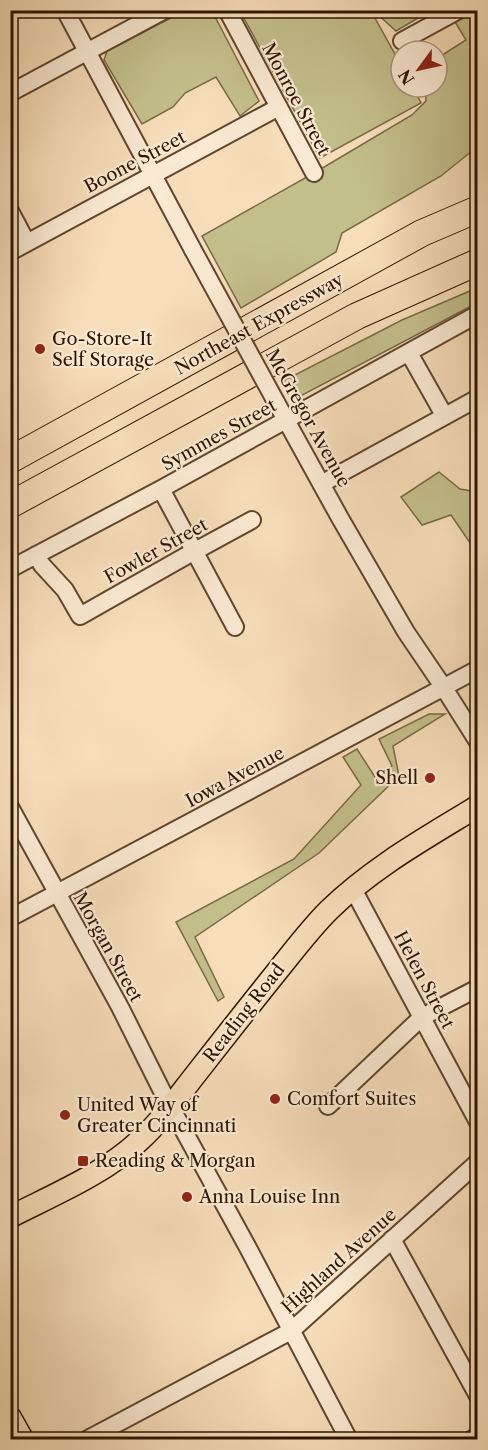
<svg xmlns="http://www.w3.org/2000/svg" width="488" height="1450" viewBox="0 0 488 1450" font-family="'Libre Caslon Text',serif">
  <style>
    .green { fill: #c3bf8b; stroke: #786a46; stroke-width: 1.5 }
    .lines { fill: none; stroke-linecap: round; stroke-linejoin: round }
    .minor-casing { stroke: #60462e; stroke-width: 20 }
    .major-casing { stroke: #2d1400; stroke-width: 24 }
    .highway-casing { stroke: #2d1400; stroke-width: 28 }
    .minor { stroke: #fae9d2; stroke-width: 16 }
    .major { stroke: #f7ddb9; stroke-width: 21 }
    .highway { stroke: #f7ddb9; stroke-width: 26 }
    .minor-bridge-casing { stroke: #60462e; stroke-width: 20; stroke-linecap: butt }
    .minor-bridge { stroke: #fae9d2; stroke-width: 16 }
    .poi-dot { fill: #8f2418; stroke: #fae9d2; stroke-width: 2 }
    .labels { text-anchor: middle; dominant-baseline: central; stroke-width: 4.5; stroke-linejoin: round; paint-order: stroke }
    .street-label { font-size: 18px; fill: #2d1400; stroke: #fae9d2 }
    .poi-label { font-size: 18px; fill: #2d1400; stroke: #fae9d2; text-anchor: start }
  </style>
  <rect width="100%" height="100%" fill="#f7ddb9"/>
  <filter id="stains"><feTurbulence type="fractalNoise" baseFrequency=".00333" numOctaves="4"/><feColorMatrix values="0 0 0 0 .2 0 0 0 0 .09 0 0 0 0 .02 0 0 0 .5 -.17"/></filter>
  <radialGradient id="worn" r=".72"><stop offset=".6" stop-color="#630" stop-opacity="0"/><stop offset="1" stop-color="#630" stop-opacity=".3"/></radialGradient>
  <path class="green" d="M184,11H212L259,101L240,116L216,77L185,93L173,107L142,124L104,60L107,51Z
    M240,11H371L401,65V87H413L421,103L320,158Z
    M374,11H430L396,31Z
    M459,11H477V147L441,176L342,233L336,252L241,308L202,236L314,173L412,115L426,101L425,87H437V56L444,54L466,40L451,15Z
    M477,288V303L291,401L283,381L402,320Z
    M439,472L460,489L477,492V553L451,515L422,525L401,497Z
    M429,714H445L393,746L399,776L319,853L195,937L224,997L218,1001L176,922L294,859L361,785L343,757L357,749L375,777L392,766L379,739Z"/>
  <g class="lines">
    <g class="minor-casing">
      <path id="minor" d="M65,10L193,250
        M227,10L314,173
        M402,41L459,10
        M10,93L165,10
        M10,211L27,243
        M10,252L279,107
        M409,353L444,415
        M276,402L340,518L406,632L444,688L478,742
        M321,484L478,398
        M161,489L235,627
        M36,555L42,565L65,590L80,616L184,557L252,520
        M10,569L161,489L478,314
        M10,807L120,1007L162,1091L247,1246L349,1440
        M353,889L478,1122
        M10,918L478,669
        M328,1106L422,1017L478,988
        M392,1239L478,1396
        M86,1440L291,1331L478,1162
        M471,1440L478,1436"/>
    </g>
    <g class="major-casing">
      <path id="major" d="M10,1217C53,1195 104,1174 139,1141C159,1123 175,1101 192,1079C221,1042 250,1005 279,969C295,949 311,928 329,910C373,867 426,838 478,806
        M10,1417L23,1440"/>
    </g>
    <g class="highway-casing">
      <path id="highway" d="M10,460L422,233L478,209
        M10,505L357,316L478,262"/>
    </g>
    <use href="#minor" class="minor"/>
    <use href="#major" class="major"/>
    <use href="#highway" class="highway"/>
    <g class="minor-bridge-casing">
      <path id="minor-bridge" d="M193,250L276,402"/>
    </g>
    <use href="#minor-bridge" class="minor-bridge"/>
  </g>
  <g class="poi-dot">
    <circle cx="40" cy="349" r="6"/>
    <circle cx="430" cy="778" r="6"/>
    <circle cx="275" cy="1099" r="6"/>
    <circle cx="65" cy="1115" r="6"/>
    <rect x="77" y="1155" width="12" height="12" rx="3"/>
    <circle cx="187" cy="1197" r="6"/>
  </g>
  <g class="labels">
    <g class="street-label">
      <text transform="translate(296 99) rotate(62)">Monroe Street</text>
      <text transform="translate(135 162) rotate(-28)">Boone Street</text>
      <text transform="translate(259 324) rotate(-29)">Northeast Expressway</text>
      <text transform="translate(308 418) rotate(61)">McGregor Avenue</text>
      <text transform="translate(219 435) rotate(-29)">Symmes Street</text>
      <text transform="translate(156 551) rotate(-29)">Fowler Street</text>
      <text transform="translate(235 777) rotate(-28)">Iowa Avenue</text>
      <text transform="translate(108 947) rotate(61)">Morgan Street</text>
      <text transform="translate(424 980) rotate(62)">Helen Street</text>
      <text transform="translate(244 1013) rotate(-52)">Reading Road</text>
      <text transform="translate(339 1261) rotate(-42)">Highland Avenue</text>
    </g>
    <g class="poi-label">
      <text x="52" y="339">Go-Store-It<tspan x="52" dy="21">Self Storage</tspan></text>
      <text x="418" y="778" text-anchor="end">Shell</text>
      <text x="287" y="1099">Comfort Suites</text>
      <text x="77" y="1105">United Way of<tspan x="77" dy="21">Greater Cincinnati</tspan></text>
      <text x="95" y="1161">Reading &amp; Morgan</text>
      <text x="199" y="1197">Anna Louise Inn</text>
    </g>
  </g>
  <rect width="488" height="1450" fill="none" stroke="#f7ddb9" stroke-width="36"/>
  <rect x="12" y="12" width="464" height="1426" fill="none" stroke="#2d1400" stroke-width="3"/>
  <rect x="18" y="18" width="452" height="1414" fill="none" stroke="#2d1400" stroke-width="1.5"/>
  <g transform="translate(419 69) rotate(237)"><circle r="28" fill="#fae9d2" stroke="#a8947e" stroke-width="1.5"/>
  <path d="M0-4.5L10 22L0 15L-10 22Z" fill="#8f2418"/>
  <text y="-9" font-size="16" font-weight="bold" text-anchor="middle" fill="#2d1400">N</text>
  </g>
  <rect width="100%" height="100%" filter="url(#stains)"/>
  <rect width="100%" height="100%" fill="url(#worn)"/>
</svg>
